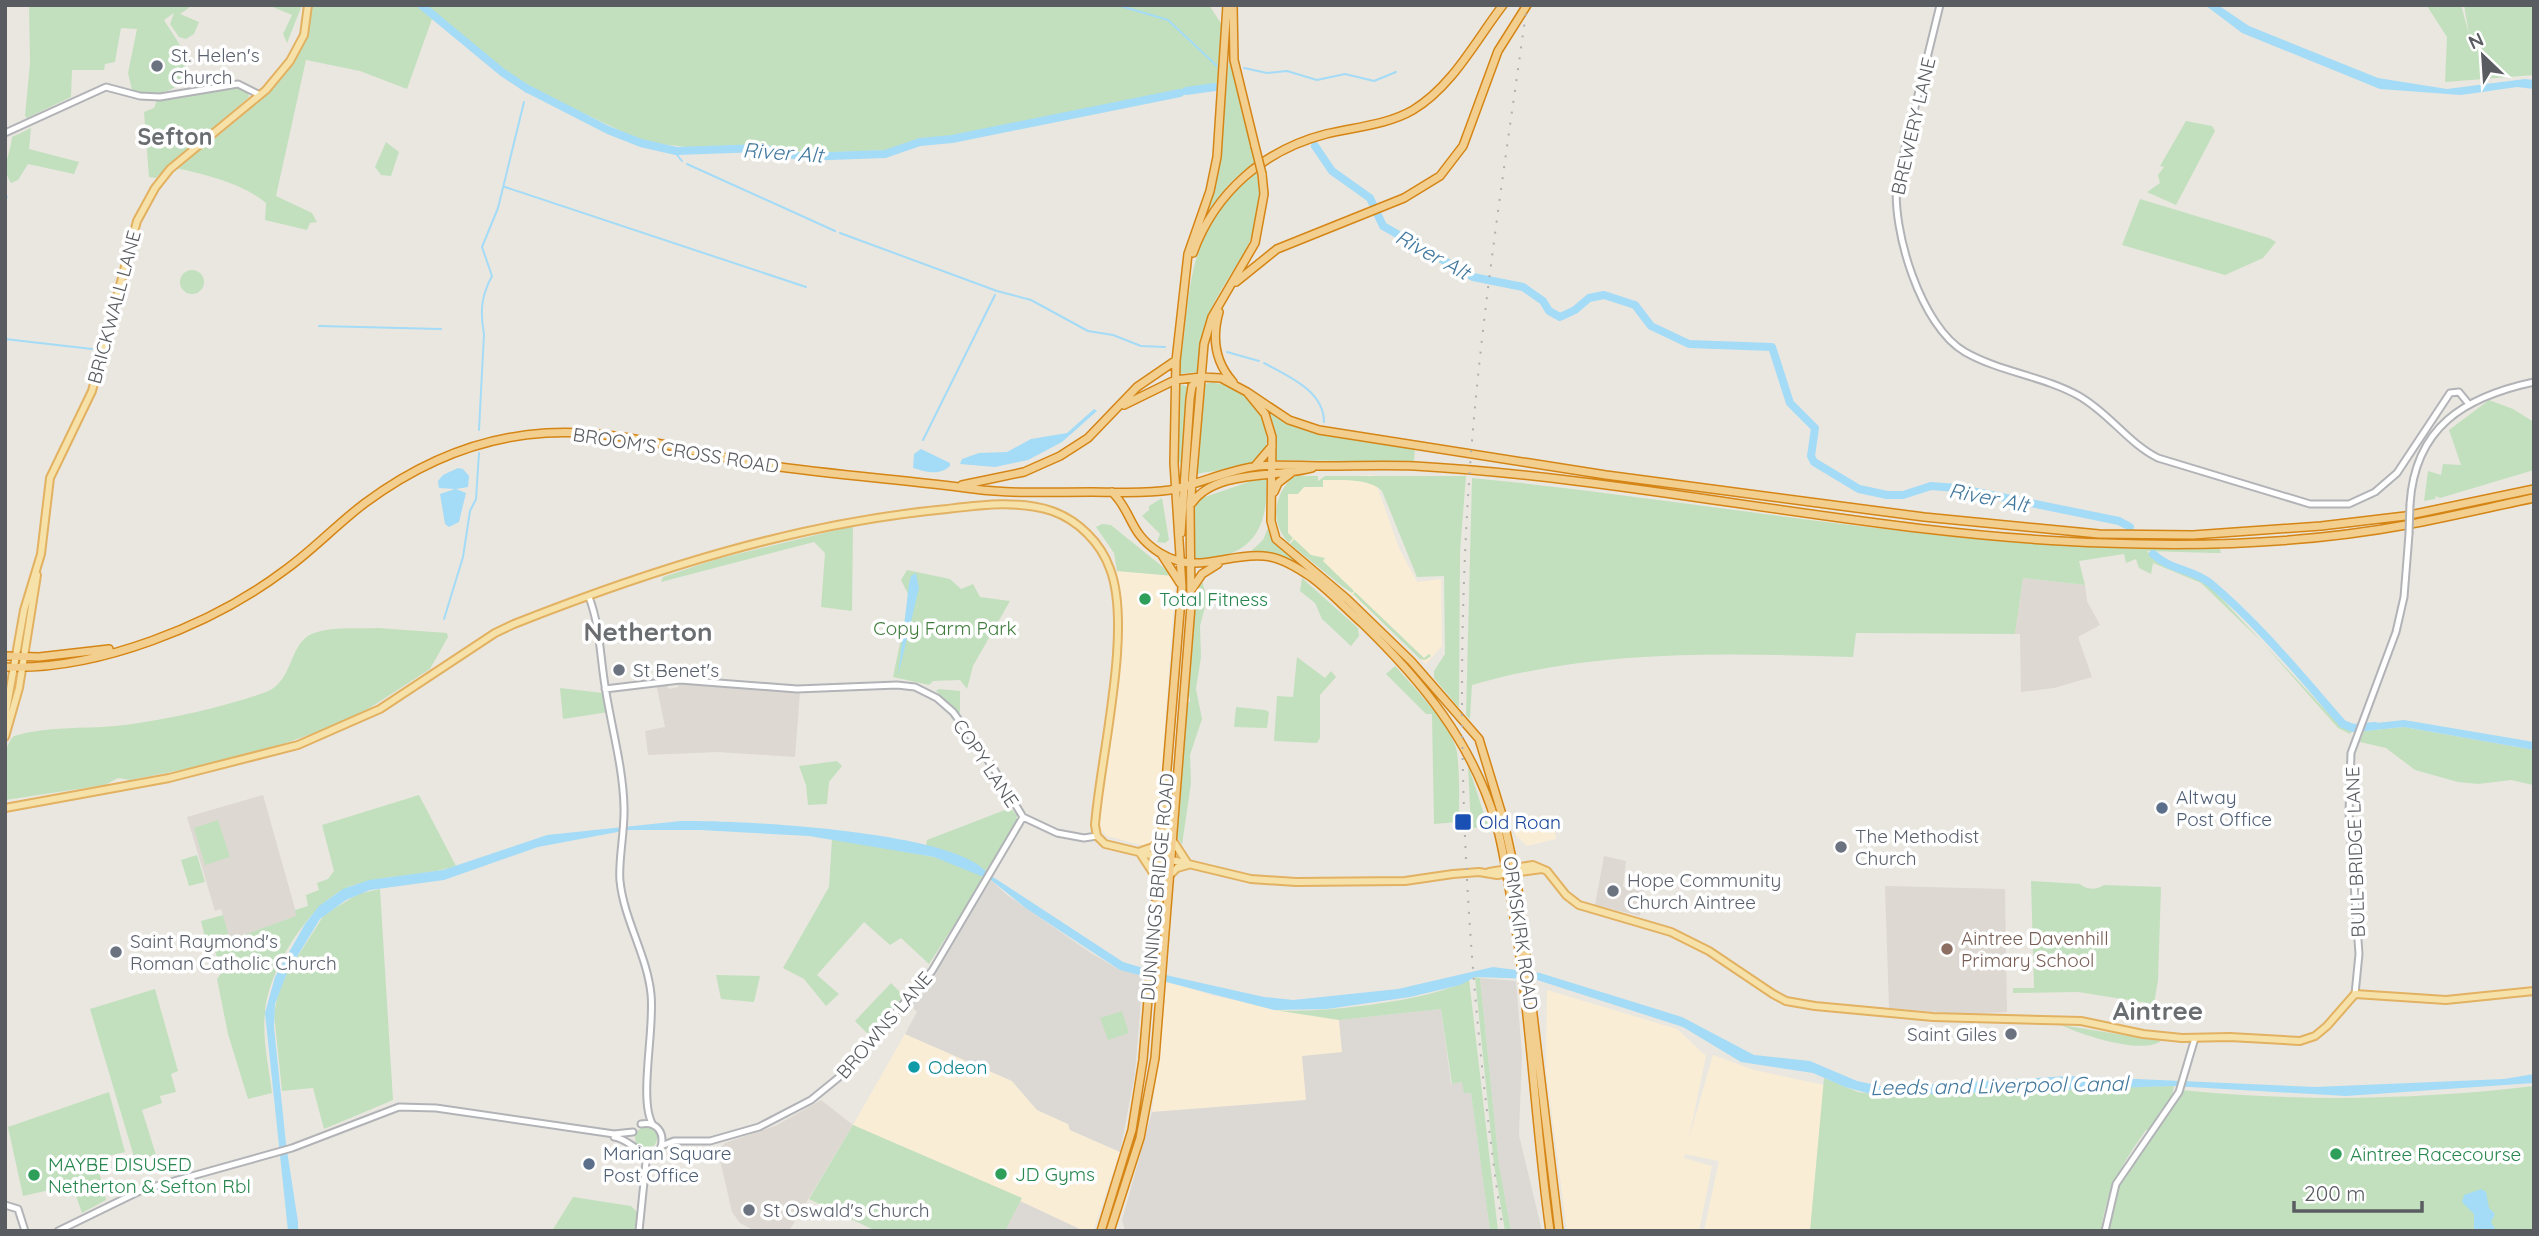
<svg xmlns="http://www.w3.org/2000/svg" width="2539" height="1236" viewBox="0 0 2539 1236" font-family="Quicksand,sans-serif">
  <style>
    .commercial { fill: #faedd6 }
    .industrial { fill: #dcd9d4 }
    .education { fill: #ddd8d1 }
    .green { fill: #c2e0be }
    .water { fill: #a4dbf6 }
    .lines { fill: none; stroke-linecap: round; stroke-linejoin: round }
    .stream { stroke: #a4dbf6; stroke-width: 2 }
    .river { stroke: #a4dbf6; stroke-width: 8 }
    .minor-casing { stroke: #b1b3b7; stroke-width: 9 }
    .major-casing { stroke: #e2b161; stroke-width: 10 }
    .highway-casing { stroke: #d58515; stroke-width: 10 }
    .minor { stroke: #fff; stroke-width: 5 }
    .major { stroke: #f6e2a9; stroke-width: 6 }
    .highway { stroke: #f2cf8f; stroke-width: 7 }
    .rail { stroke: #afb0b0; stroke-width: 2; stroke-dasharray: 2 9; stroke-linecap: butt }
    .minor-bridge-casing { stroke: #b1b3b7; stroke-width: 9; stroke-linecap: butt }
    .highway-bridge-casing { stroke: #d58515; stroke-width: 10; stroke-linecap: butt }
    .minor-bridge { stroke: #fff; stroke-width: 5 }
    .highway-bridge { stroke: #f2cf8f; stroke-width: 7 }
    .worship-dot { fill: #6b7280; stroke: #fff; stroke-width: 2.5 }
    .leisure-dot { fill: #2e9e5b; stroke: #fff; stroke-width: 2.5 }
    .service-dot { fill: #5c6f8a; stroke: #fff; stroke-width: 2.5 }
    .transit-dot { fill: #1a4fb4; stroke: #fff; stroke-width: 2.5 }
    .education-dot { fill: #8d6e63; stroke: #fff; stroke-width: 2.5 }
    .culture-dot { fill: #0f9aa8; stroke: #fff; stroke-width: 2.5 }
    .labels { text-anchor: middle; dominant-baseline: central; stroke-width: 7; stroke-linejoin: round; paint-order: stroke }
    .worship-label { font-size: 19px; fill: #5b616d; stroke: #fff; text-anchor: start }
    .street-label { font-size: 19px; fill: #595c60; stroke: #fff }
    .leisure-label { font-size: 19px; fill: #27864d; stroke: #fff; text-anchor: start }
    .park-label { font-size: 19px; fill: #3f7c3b; stroke: #fff }
    .service-label { font-size: 19px; fill: #4e5e75; stroke: #fff; text-anchor: start }
    .transit-label { font-size: 19px; fill: #164399; stroke: #fff; text-anchor: start }
    .education-label { font-size: 19px; fill: #785e54; stroke: #fff; text-anchor: start }
    .culture-label { font-size: 19px; fill: #0d838f; stroke: #fff; text-anchor: start }
    .water-label { font-size: 21px; font-style: italic; fill: #42789d; stroke: #fff }
    .quarter-label { font-size: 23px; font-weight: bold; fill: #6a6e71; stroke: #fff }
    .district-label { font-size: 26px; font-weight: bold; fill: #6a6e71; stroke: #fff }
  </style>
  <rect width="100%" height="100%" fill="#eae7e0"/>
  <path class="commercial" d="M1373,475L1399,548L1417,582L1441,579L1442,646L1426,664L1313,559L1284,536L1286,490L1325,478Z
    M1117,571L1174,576L1175,586L1157,840L1149,847L1107,836L1100,829L1099,818L1116,687L1119,634Z
    M1526,822L1530,831L1554,826L1556,839L1527,846L1516,836L1513,826Z
    M1167,981L1214,996L1339,1020L1342,1052L1306,1100L1152,1112Z
    M1547,990L1677,1029L1706,1056L1689,1138L1713,1055L1754,1070L1824,1085L1810,1231H1704L1719,1161L1685,1154L1684,1158L1712,1166L1699,1231H1567L1546,1070Z
    M905,1034L1012,1081L1037,1110L1068,1124L1070,1130L1120,1152L1093,1231H1084L1020,1201L1021,1198L853,1125Z"/>
  <path class="industrial" d="M991,880L1007,895L1091,953L1120,970L1143,975L1135,1074L1120,1152L1070,1130L1068,1124L1037,1110L1012,1081L905,1034L917,1012L909,1004L925,987Z
    M1480,978L1516,981L1522,1053L1519,1135L1542,1231H1511L1499,1164Z
    M1441,1009L1451,1084L1462,1082L1471,1092L1490,1231H1125L1122,1220L1152,1112L1306,1100L1302,1056L1342,1052L1339,1020Z
    M1020,1201L1084,1231H1005Z"/>
  <path class="education" d="M2023,578L2085,585L2087,601L2100,625L2078,637L2092,677L2054,688L2021,692L2020,634H2015Z
    M656,683H665L669,689L678,687V683L701,684L800,692L795,757L718,752L648,755L645,731L665,727Z
    M263,795L297,916L230,940L221,909L215,911L187,817Z
    M1604,856L1626,861L1623,887L1644,891L1640,916L1595,905Z
    M1885,886L2005,889L2007,1012L1963,1014L1889,1008Z
    M821,1100L853,1125L789,1231H755L740,1223L732,1212L718,1151L725,1143L775,1126Z"/>
  <path class="green" d="M29,5H193L180,14L199,22L194,34L186,39L179,37L170,24L174,13L164,20C176,40 193,57 183,81C168,95 151,96 132,90L128,73L137,29L121,28L115,62L105,64L104,70H72L71,97L27,118L25,116L30,63Z
    M268,5H302L287,43L283,34L292,15Z
    M312,5H416L432,19L407,89L360,71L306,60L276,196L312,213L317,222L310,223L307,230L265,220L266,203C242,183 206,175 176,168C238,118 294,89 312,5Z
    M426,5H1209L1224,28L1218,83L951,136L920,138L893,150L808,153L755,144L695,148L644,142L543,94L504,70Z
    M2461,5L2469,34L2464,5H2534V75L2445,82L2447,37L2427,6Z
    M1229,60L1232,61L1255,162L1232,181L1207,212L1218,176Z
    M231,86L247,91L249,97L156,178L149,177L144,112L154,108L157,100Z
    M2186,121L2212,126L2215,131L2176,205L2147,192L2160,183L2158,175L2164,167L2160,166Z
    M31,128L29,149L79,162L74,174L28,164L18,180L11,183C0,167 11,153 12,137Z
    M386,142L399,152L391,176L381,175L375,167Z
    M1256,170C1270,236 1236,257 1211,309C1202,329 1199,350 1197,372L1179,374C1180,358 1184,342 1185,326C1193,251 1201,223 1256,170Z
    M2140,199L2269,238L2276,242L2263,258L2225,275L2122,245Z
    M180 282a12 12 0 1 1 24 0a12 12 0 1 1-24 0Z
    M1212,382C1225,385 1237,388 1247,397C1263,411 1277,445 1257,461C1247,468 1211,471 1197,474L1205,384Z
    M1184,385L1187,387L1181,465L1177,458L1178,386Z
    M2489,400L2513,409L2534,422V470L2440,498L2436,496L2435,499L2424,501L2428,471L2441,475L2443,464L2461,465L2449,430Z
    M1270,413C1315,438 1365,441 1415,449L1414,462L1276,460V434Z
    M1266,476C1270,529 1251,560 1195,558L1194,508L1202,498Z
    M1294,476H1318V481L1325,476H1466L1460,552L1459,708L1434,678V671L1445,654L1444,576L1417,577L1382,491C1371,478 1338,480 1323,480V487H1304L1298,494H1288V533L1293,538L1289,543C1269,522 1274,494 1294,476Z
    M1472,478C1721,502 1969,554 2220,549L2221,553H2213L2147,551C2163,572 2192,570 2211,587L2342,728L2344,726L2354,729L2350,734L2338,728L2262,642L2201,583L2153,563L2151,574L2139,568L2136,559L2126,563L2124,554L2079,561L2085,585L2023,578L2015,634L1856,633L1853,657C1725,653 1596,649 1472,685L1470,719L1466,715Z
    M1162,498L1169,540L1165,543L1157,542L1160,534L1142,516L1149,510V506Z
    M1102,524L1111,525L1174,576L1117,571L1114,553L1096,527Z
    M853,526L852,611L821,607L825,553L814,542L661,582L663,577L717,559Z
    M1268,528L1282,549L1306,566L1305,568L1267,552L1248,554L1263,540Z
    M1294,539L1311,555L1325,558L1323,561L1354,591L1352,593L1343,587L1290,544Z
    M907,570L950,579L961,589L973,584L980,597L1010,601L973,666L967,689L960,680L933,681L929,685L893,677L907,609L908,594L901,580Z
    M1302,578L1358,628L1359,636L1351,646L1322,619L1315,603L1300,591Z
    M1202,581L1207,599L1200,626L1201,657L1196,689L1202,719L1190,755L1191,783L1182,845L1175,833L1187,703L1190,702V696L1187,701L1196,595Z
    M1355,592L1424,658L1429,654L1431,656L1425,660L1420,659L1353,594Z
    M378,628L447,633L448,637L430,669L368,709L325,729L247,757L130,780L118,778L105,785L5,800C5,782 0,748 14,736C47,726 81,729 115,726C157,722 226,707 266,692C294,682 288,642 314,633C333,626 358,629 378,628Z
    M1297,657L1325,678L1331,671L1336,677L1320,695V738L1317,743L1274,741L1277,696L1293,697Z
    M1395,666C1412,685 1454,729 1457,752C1460,775 1459,799 1459,822L1434,824L1432,714H1426L1386,674Z
    M560,688L603,693L609,712L563,719Z
    M939,689L960,691V714L938,693L936,691Z
    M1236,707L1265,710L1269,712L1267,728L1234,727Z
    M2404,727L2534,750V796L2533,785L2511,780L2478,784L2458,782L2415,770L2386,748L2360,742L2364,731Z
    M837,761L842,766L829,782L827,804L808,805L806,785L799,766Z
    M1468,766C1476,786 1480,806 1489,826L1471,828Z
    M419,795L456,866C421,877 385,874 351,886C310,901 268,970 265,1013C262,1039 269,1067 272,1093L248,1099L228,1034L217,979L222,972L213,945H207L201,921L223,915L230,940L296,916L295,910L308,906L306,895L319,890L317,883L328,879L334,871L322,825Z
    M1010,808L1017,815L1016,825L985,872L962,858L926,846L927,840Z
    M218,820L230,857L205,865L194,828Z
    M832,839L934,857L983,875V880L929,964L901,938L890,945L864,922L817,975L839,994L826,1006L804,979L783,968L829,887Z
    M197,855L205,882L189,886L181,860Z
    M2031,881L2080,884C2086,890 2097,890 2104,885L2161,887L2158,980L2154,1004L2078,992L2013,993V988H2034Z
    M380,889L393,1100L324,1129L313,1088L282,1091L274,1014L277,998L287,973L324,915L358,894Z
    M716,975L760,976L754,1002L721,999Z
    M1475,977L1480,978L1499,1164L1511,1231H1505L1494,1165Z
    M1469,979L1498,1231H1490L1471,1093H1464L1462,1082L1452,1084L1441,1009L1339,1020L1274,1010C1316,1014 1435,1001 1469,979Z
    M891,983L904,996L868,1034L855,1021Z
    M155,989L178,1071L171,1074L176,1092L160,1096L162,1103L142,1110L156,1155L135,1160L90,1009Z
    M1122,1011L1129,1033L1108,1040L1100,1018Z
    M2061,1025L2161,1041C2141,1055 2082,1035 2061,1025Z
    M1824,1078L1858,1092L1887,1096L2045,1088L2174,1086L2172,1097L2159,1113L2167,1114L2181,1090C2299,1102 2416,1100 2534,1086V1231H2108L2117,1187L2154,1130H2146C2123,1162 2106,1191 2101,1231H1810Z
    M109,1092L125,1152L96,1159L106,1200L82,1213L75,1193L67,1186L23,1196L8,1127Z
    M853,1125L1022,1198L1005,1231H876L809,1199Z
    M635 1138a11 11 0 1 1 22 0a11 11 0 1 1-22 0Z
    M573,1197L631,1206L641,1216L636,1231H552Z"/>
  <path class="water" d="M2205,5H2218L2249,26L2378,78L2447,89L2525,79L2534,80V89L2517,87L2461,95L2380,89L2242,33Z
    M1094,409L1097,411L1062,442L1028,460L995,467L960,464L962,459L979,453L1007,452L1031,439L1067,433Z
    M921,449L950,463V466C939,476 926,472 913,468L914,454Z
    M458,468L463,469L469,476L468,487L456,489L466,493L459,522L449,527L445,524L440,494L455,489L439,488L438,481L443,475Z
    M916,573L919,588L898,676L909,584L911,576Z
    M2404,720L2534,742V750L2404,727L2364,731L2367,724Z
    M681,821C742,820 937,831 981,867C985,870 988,874 993,877L1123,962L1170,976L1264,997L1293,1000L1398,989L1493,967L1540,973L1682,1017L1754,1055L1810,1061L1857,1081L1885,1087L2069,1076L2315,1087L2504,1079L2534,1074V1083L2346,1096L2173,1086L1878,1096L1845,1087L1813,1073L1741,1062L1683,1027L1534,979L1475,977L1460,985L1410,997L1327,1009L1274,1010L1120,970L1027,909L991,880L934,857L809,836L700,830H628L538,847L444,880L370,890L346,900L320,919L287,973L275,1004L274,1027L286,1144L298,1222V1231H288L265,1013L275,977L305,924L319,906L343,889L369,880L443,870L547,835Z
    M2481,1189L2486,1192L2489,1208L2495,1214L2491,1222L2496,1231H2474V1214L2462,1202L2464,1195Z"/>
  <g class="lines">
    <path class="stream" d="M1117,5L1168,20L1217,66
      M1244,68L1267,73L1287,71L1317,80L1345,74L1374,81L1396,72
      M526,92V88
      M674,151L682,161
      M687,164L835,231
      M505,187L806,287
      M5,197H7
      M840,233L997,291L1031,300L1088,331L1113,335L1141,346L1165,347
      M319,326L441,329
      M5,339L92,349
      M1227,352L1259,361
      M1264,363C1288,376 1324,391 1324,422
      M479,430L484,334C480,312 481,296 492,276L482,247L498,208L524,102
      M923,440L995,295
      M444,619L463,557L470,511L476,499L479,453
      M2533,1193L2534,1192"/>
    <path class="river" d="M421,5L502,72L526,88L608,130L641,143L676,151L761,148L803,157L885,154L920,142L952,139L1180,93
      M1186,91L1215,87
      M1315,146L1332,171L1370,198L1383,226L1473,277L1523,287L1543,301L1549,311L1560,317L1575,310L1589,298L1604,295L1635,305L1651,326L1689,344L1772,347L1790,403L1815,428L1811,456L1814,462L1859,489L1887,495H1903L1931,486L1957,488L2119,521L2130,527
      M2153,554C2170,570 2192,569 2210,583C2259,624 2301,676 2343,724L2353,728L2375,726"/>
    <g class="minor-casing">
      <path id="minor" d="M1940,5L1897,181C1891,229 1921,327 1965,352C2000,372 2043,376 2079,396C2109,413 2128,443 2158,458L2310,504H2349L2375,492L2397,473L2450,393L2459,392L2468,403
        M5,133L106,87L140,96L160,97L238,84L260,95
        M2410,504C2415,427 2464,397 2534,382
        M589,597C600,626 600,655 605,686C611,726 623,766 624,807C625,831 618,861 620,881C624,920 647,955 651,994C655,1029 638,1101 653,1125
        M605,689L680,680L797,689L897,685L915,687L937,698L953,712L992,766L1023,817L1057,833L1084,838L1097,836
        M2355,994L2359,954L2349,813L2351,753L2396,632L2404,597L2409,534
        M641,1124C656,1121 665,1132 661,1147
        M614,1137C630,1139 638,1156 654,1153
        M661,1146L674,1141H710L759,1127L811,1100L838,1078L932,971L1023,817
        M5,1205L18,1209L25,1231
        M58,1231L142,1190L292,1148L399,1107L436,1108L614,1134L633,1132
        M639,1231L646,1162L643,1153
        M2105,1231L2116,1184L2179,1092L2195,1038"/>
    </g>
    <g class="major-casing">
      <path id="major" d="M5,717L24,610L41,554L50,478L92,391L137,221L155,188L170,169L266,90L290,61L304,35L308,5
        M5,737L19,688L37,575
        M5,808L169,778L298,745L380,709L495,633L514,624C653,569 798,523 947,509C981,505 1019,500 1052,511C1078,520 1101,543 1110,569C1133,628 1100,759 1095,825L1097,836L1105,844L1251,879L1296,882L1405,881L1453,874L1479,872L1497,875L1542,869
        M1173,841L1188,864
        M1141,851L1153,847L1161,839
        M1140,853L1157,879
        M1159,857L1165,853L1169,817L1174,808
        M1489,872L1533,865L1547,871L1566,895L1579,905L1671,932L1709,951L1773,994L1786,1001L1815,1006L1933,1017L2081,1021L2143,1034L2182,1038L2230,1037L2300,1041L2315,1036L2327,1026L2355,994L2446,1000L2534,991
        M1168,877L1177,868L1188,865
        M1156,906L1161,898L1165,863L1170,859"/>
    </g>
    <g class="highway-casing">
      <path id="highway" d="M1233,5L1234,60L1255,146
        M1193,253C1215,192 1264,150 1326,134C1355,127 1387,125 1413,110C1452,87 1476,40 1503,5
        M1236,282L1277,249L1404,198L1440,176L1463,146L1498,51L1527,5
        M1219,312C1212,337 1214,361 1233,382
        M1247,392L1289,420L1319,430L1606,475L1924,517L2099,534L2193,535L2321,526L2405,516L2534,489
        M1124,405L1175,380L1201,377L1221,378L1247,392L1265,414L1272,437L1271,521L1276,539L1347,599L1411,661L1479,739L1503,818L1517,881L1559,1231
        M1255,466L1272,446
        M962,485L1024,472L1060,456L1088,438L1137,387L1175,361
        M1112,492C1133,512 1128,533 1160,553C1198,576 1228,552 1264,556C1280,557 1298,568 1311,577C1330,591 1345,608 1362,623C1422,681 1472,742 1496,823C1504,851 1508,882 1513,911C1531,1017 1535,1124 1550,1231
        M1274,492L1278,483L1291,473
        M1192,503C1216,469 1278,478 1312,468
        M1181,533L1190,399L1192,386L1201,378
        M1162,555L1180,583
        M1192,589L1202,574L1218,564
        M5,656L39,657L109,649
        M5,667C97,671 212,625 285,570C313,550 337,524 365,503C419,463 479,437 546,433C620,428 693,454 766,465C835,475 905,480 974,489C1012,494 1053,492 1092,492C1117,492 1145,494 1170,490C1200,484 1227,470 1258,466C1280,464 1302,466 1324,466C1354,466 1385,465 1415,466C1646,479 1875,536 2105,543C2204,547 2308,543 2406,525C2449,517 2491,507 2534,498
        M1101,1231L1132,1130L1143,1060L1182,587L1174,463L1176,361L1188,254L1210,191L1217,157L1227,5
        M1110,1231L1140,1138L1155,1058L1191,606L1190,507L1204,344L1212,317L1255,243L1264,194L1262,174"/>
    </g>
    <use href="#minor" class="minor"/>
    <use href="#major" class="major"/>
    <use href="#highway" class="highway"/>
    <path class="rail" d="M1503,1231C1464,970 1451,704 1472,441C1484,295 1507,150 1527,5"/>
    <g class="minor-bridge-casing">
      <path id="minor-bridge" d="M2409,534L2410,504"/>
    </g>
    <g class="highway-bridge-casing">
      <path id="highway-bridge" d="M1255,146L1262,174"/>
    </g>
    <use href="#minor-bridge" class="minor-bridge"/>
    <use href="#highway-bridge" class="highway-bridge"/>
  </g>
  <g class="worship-dot">
    <circle cx="157" cy="66" r="7"/>
    <circle cx="619" cy="670" r="7"/>
    <circle cx="1841" cy="847" r="7"/>
    <circle cx="1613" cy="891" r="7"/>
    <circle cx="116" cy="952" r="7"/>
    <circle cx="2011" cy="1034" r="7"/>
    <circle cx="749" cy="1210" r="7"/>
  </g>
  <g class="leisure-dot">
    <circle cx="1145" cy="599" r="7"/>
    <circle cx="2336" cy="1154" r="7"/>
    <circle cx="1001" cy="1174" r="7"/>
    <circle cx="34" cy="1175" r="7"/>
  </g>
  <g class="service-dot">
    <circle cx="2162" cy="808" r="7"/>
    <circle cx="589" cy="1164" r="7"/>
  </g>
  <rect class="transit-dot" x="1454" y="813" width="18" height="18" rx="3.5"/>
  <circle class="education-dot" cx="1947" cy="949" r="7"/>
  <circle class="culture-dot" cx="914" cy="1067" r="7"/>
  <g class="labels">
    <g class="worship-label">
      <text x="171" y="55">St. Helen's<tspan x="171" dy="22">Church</tspan></text>
      <text x="633" y="670">St Benet's</text>
      <text x="1855" y="836">The Methodist<tspan x="1855" dy="22">Church</tspan></text>
      <text x="1627" y="880">Hope Community<tspan x="1627" dy="22">Church Aintree</tspan></text>
      <text x="130" y="941">Saint Raymond's<tspan x="130" dy="22">Roman Catholic Church</tspan></text>
      <text x="1997" y="1034" text-anchor="end">Saint Giles</text>
      <text x="763" y="1210">St Oswald's Church</text>
    </g>
    <g class="street-label">
      <text transform="translate(1913 126) rotate(-77)">BREWERY LANE</text>
      <text transform="translate(114 307) rotate(-75)">BRICKWALL LANE</text>
      <text transform="translate(676 450) rotate(9)">BROOM'S CROSS ROAD</text>
      <text transform="translate(986 763) rotate(56)">COPY LANE</text>
      <text transform="translate(2355 852) rotate(-92)">BULL BRIDGE LANE</text>
      <text transform="translate(1157 887) rotate(-85)">DUNNINGS BRIDGE ROAD</text>
      <text transform="translate(1521 933) rotate(82)">ORMSKIRK ROAD</text>
      <text transform="translate(884 1025) rotate(-49)">BROWNS LANE</text>
    </g>
    <g class="leisure-label">
      <text x="1159" y="599">Total Fitness</text>
      <text x="2350" y="1154">Aintree Racecourse</text>
      <text x="48" y="1164">MAYBE DISUSED<tspan x="48" dy="22">Netherton &amp; Sefton Rbl</tspan></text>
      <text x="1015" y="1174">JD Gyms</text>
    </g>
    <g class="park-label">
      <text x="945" y="628">Copy Farm Park</text>
    </g>
    <g class="service-label">
      <text x="2176" y="797">Altway<tspan x="2176" dy="22">Post Office</tspan></text>
      <text x="603" y="1153">Marian Square<tspan x="603" dy="22">Post Office</tspan></text>
    </g>
    <g class="transit-label">
      <text x="1479" y="822">Old Roan</text>
    </g>
    <g class="education-label">
      <text x="1961" y="938">Aintree Davenhill<tspan x="1961" dy="22">Primary School</tspan></text>
    </g>
    <g class="culture-label">
      <text x="928" y="1067">Odeon</text>
    </g>
    <g class="water-label">
      <text transform="translate(783 152) rotate(4)">River Alt</text>
      <text transform="translate(1433 254) rotate(29)">River Alt</text>
      <text transform="translate(1989 497) rotate(11)">River Alt</text>
      <text transform="translate(1999 1085) rotate(-1)">Leeds and Liverpool Canal</text>
    </g>
    <g class="quarter-label">
      <text x="175" y="136">Sefton</text>
    </g>
    <g class="district-label">
      <text x="648" y="631">Netherton</text>
      <text x="2158" y="1010">Aintree</text>
    </g>
  </g>
  <rect width="2539" height="1236" fill="none" stroke="#595c60" stroke-width="14"/>
  <g transform="translate(2483 56) rotate(335)" stroke="#ffffff" stroke-width="5" paint-order="stroke">
  <path d="M0-5L12 26L0 18L-12 26Z" fill="#595c60"/>
  <text y="-10" font-size="19" font-weight="bold" text-anchor="middle" fill="#595c60">N</text>
  </g>
  <path d="M2294 1201v10h128v-10" fill="none" stroke="#595c60" stroke-width="3.5"/>
  <text x="2304" y="1201" font-size="21" fill="#595c60" stroke="#ffffff" stroke-width="5" paint-order="stroke">200 m</text>
</svg>
